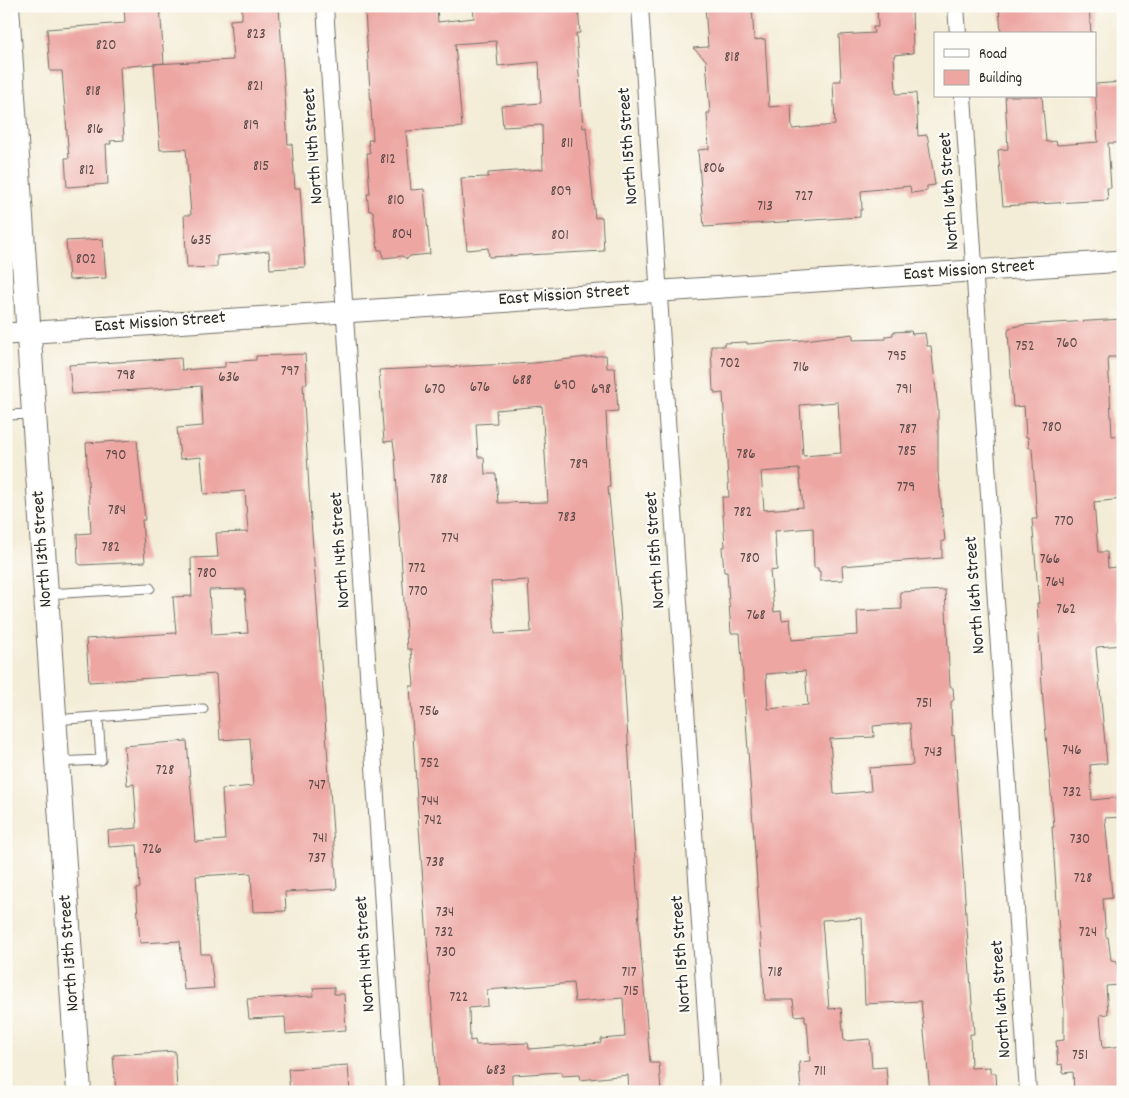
<svg xmlns="http://www.w3.org/2000/svg" width="1129" height="1098" viewBox="0 0 1129 1098" font-family="Dekko,sans-serif">
  <style>
    .building { fill: #eda6a2; fill-rule: evenodd }
    .lines { fill: none; stroke-linecap: round; stroke-linejoin: round }
    .service-casing { stroke: #716f67; stroke-width: 11 }
    .minor-casing { stroke: #716f67; stroke-width: 18 }
    .tertiary-casing { stroke: #716f67; stroke-width: 23 }
    .secondary-casing { stroke: #716f67; stroke-width: 26 }
    .service { stroke: #fff; stroke-width: 9 }
    .minor { stroke: #fff; stroke-width: 16 }
    .tertiary { stroke: #fff; stroke-width: 21 }
    .secondary { stroke: #fff; stroke-width: 24 }
    .labels { text-anchor: middle; dominant-baseline: central; stroke-width: 4.5; stroke-linejoin: round; paint-order: stroke }
    .number-label { font-size: 15px; fill: #5c4a49 }
    .street-label { font-size: 18px; fill: #2b2b2b; stroke: #fdfcf7 }
  </style>
  <rect width="100%" height="100%" fill="#fdfcf7"/>
  <filter id="ink" filterUnits="userSpaceOnUse"><feTurbulence type="fractalNoise" baseFrequency=".02" numOctaves="2"/><feDisplacementMap in="SourceGraphic" scale="10" xChannelSelector="R" yChannelSelector="G"/><feConvolveMatrix kernelMatrix="1 2 1 2 8 2 1 2 1" color-interpolation-filters="sRGB"/></filter>
  <filter id="wash" filterUnits="userSpaceOnUse"><feTurbulence type="fractalNoise" baseFrequency=".0096" numOctaves="4" result="noise"/><feDisplacementMap in="SourceGraphic" scale="20" xChannelSelector="R" yChannelSelector="G"/><feGaussianBlur stdDeviation="1.12" result="paint"/><feColorMatrix in="noise" values="0 0 0 0 0 0 0 0 0 0 0 0 0 0 0 0 0 1.4 0 .05"/><feComposite in="paint" operator="in"/></filter>
  <g filter="url(#wash)">
    <rect width="100%" height="100%" fill="#f3ecd6"/>
    <g id="blocks">
      <path class="building" d="M124,6H160L164,63L120,67L124,140L110,141L111,144H106L108,184L67,187L65,158H69L62,71H50L47,29L125,23Z
        M242,6H279L288,144H292L295,188H300L305,267L270,269L269,251L217,256V267L187,268L184,215H191L186,149L160,150L154,64L233,60L230,20L242,19Z
        M437,6L438,22L474,18L473,6H493V8L578,6L580,33H576L583,128L586,127L595,218L602,217L604,251L489,257L488,248L467,250L461,178L488,177V173L543,169L542,125L503,127L501,106L541,103L539,62L498,66L496,41L455,44L462,127L406,131L411,190L424,189L430,254L410,256L407,259L402,256L383,258L382,250H378L373,211H369L367,194H370L367,153H370L368,140H373L365,11Z
        M705,6H752L754,40L765,39L769,107L791,105L792,129L835,125L833,81H841L839,35L874,33L873,27H878L877,6H912L913,53L894,55L896,94L916,93L918,136L927,135L928,139L935,185L927,186V191L911,193L910,186L861,191L862,210H860V217L704,227L698,150L709,149L707,113H710L706,60L693,48L708,47Z
        M999,6H1089L1091,34H1001Z
        M1123,82V143H1108L1111,188H1107L1108,200L1003,206L998,150L1008,149L1005,96H1042L1046,142L1056,141L1057,145L1098,142L1095,84Z
        M103,239L106,278L69,280L66,241Z
        M1123,319V357H1108L1112,436L1123,435V499L1094,502L1098,552H1107L1108,568L1123,566V590H1118L1123,645L1097,647L1096,649L1107,763L1090,765L1092,800L1123,797V817L1105,818L1112,895V898L1103,899L1106,937H1108L1111,960L1117,961L1119,985L1106,986L1108,1014L1100,1015L1103,1048L1123,1046V1092H1074L1073,1072L1063,1073L1062,1064L1058,1065L1056,1041L1064,1040V1008L1052,827H1054L1043,701L1037,603H1039L1032,519H1037L1032,448H1029L1028,437H1026L1024,406L1013,407L1008,332L1009,328L1022,325Z
        M911,331L912,334L925,333L927,346H931L938,409V473L945,541H942V558L842,566L843,580L820,581V571H818V568H814L813,528L775,531L777,570L770,571L774,612L781,611L782,620L790,619L792,640L858,635L857,611L902,609L900,592L945,590L950,686L953,688L954,700L951,702L952,736L954,735L974,1034H970L971,1068L990,1067V1073H996L997,1092H930L921,1001L865,1004L862,918L822,920L829,1009L841,1008L844,1041L870,1039L872,1068L886,1067L888,1092H801L799,1062L810,1061L807,1022H805V1015L795,1016L793,1000H765L740,633H731L727,572H724L722,547H725L722,497H729L723,393L715,394V391H713L711,346H724V343L747,342V344L804,340L853,334V340L886,339V336L893,335V332ZM838,402L841,453L803,456L800,405ZM799,469L803,507L764,510L761,472ZM805,671L808,705L768,709L766,674ZM910,723L913,765L869,768L871,791L834,794L830,739L874,737L873,726Z
        M305,354L307,384H303L310,506L337,889L285,892L286,911L253,912L251,873L196,876L201,954H210L214,988L184,990L180,941L140,943L136,889L140,888L137,845L109,847L108,831L137,828L134,784L127,785L124,746L187,741L195,842L225,840L222,789L253,786L250,738L220,740L216,674L89,682L86,639L176,633L173,597L192,596L191,558L218,557L216,533L248,532L245,491L204,494L201,457L180,459L177,428L203,426L201,386L72,394L69,365L181,358L182,370L225,367V362L256,360V356ZM245,589L248,633L212,635L209,590Z
        M606,355L607,368H615L618,411L606,412L610,487H608L620,608L640,940L650,1063H659L661,1092H629L628,1075L580,1080L579,1075L562,1076V1072L512,1075V1092H438L417,799L410,686H414L411,649H407L395,457L393,441L384,442L379,370L534,363ZM542,406L548,502L498,503L496,474H485L484,457H478L476,424L497,423L496,410ZM528,580L531,632L495,634L491,582ZM573,983L575,1002L623,998L625,1037L601,1039V1043L529,1049L528,1043L476,1045L475,1040L470,1041L469,1008L488,1006L487,990Z
        M137,440L145,520H142L145,562L81,565L78,563L77,534L91,533L86,443Z
        M334,987V994H344L346,1030L286,1034L285,1017L249,1019L247,999L314,996L313,988Z
        M175,1051L177,1092H116L113,1055Z
        M348,1065L350,1092H290L288,1069Z"/>
    </g>
  </g>
  <g filter="url(#ink)">
    <use href="#blocks" fill-opacity="0" stroke="#716f67" stroke-width="1"/>
    <g class="lines">
      <g class="service-casing">
        <path id="service" d="M6,415L34,414
          M47,594L150,588
          M54,720L203,709
          M57,762L101,760L98,718"/>
      </g>
      <g class="minor-casing">
        <path id="minor" d="M325,6L395,1092
          M640,6L711,1092
          M956,6L958,34
          M963,96L1028,1092"/>
      </g>
      <g class="tertiary-casing">
        <path id="tertiary" d="M6,334L1123,261"/>
      </g>
      <g class="secondary-casing">
        <path id="secondary" d="M7,6L79,1092"/>
      </g>
      <use href="#service" class="service"/>
      <use href="#minor" class="minor"/>
      <use href="#tertiary" class="tertiary"/>
      <use href="#secondary" class="secondary"/>
    </g>
  </g>
  <g class="labels">
    <g class="number-label">
      <text x="256" y="35">823</text>
      <text x="106" y="46">820</text>
      <text x="732" y="58">818</text>
      <text x="255" y="87">821</text>
      <text x="93" y="92">818</text>
      <text x="251" y="126">819</text>
      <text x="95" y="130">816</text>
      <text x="567" y="144">811</text>
      <text x="388" y="160">812</text>
      <text x="261" y="167">815</text>
      <text x="714" y="169">806</text>
      <text x="87" y="171">812</text>
      <text x="561" y="192">809</text>
      <text x="804" y="197">727</text>
      <text x="396" y="201">810</text>
      <text x="765" y="207">713</text>
      <text x="402" y="235">804</text>
      <text x="560" y="236">801</text>
      <text x="201" y="241">635</text>
      <text x="86" y="260">802</text>
      <text x="1067" y="344">760</text>
      <text x="1025" y="347">752</text>
      <text x="897" y="357">795</text>
      <text x="730" y="364">702</text>
      <text x="801" y="368">716</text>
      <text x="290" y="372">797</text>
      <text x="126" y="376">798</text>
      <text x="229" y="378">636</text>
      <text x="522" y="381">688</text>
      <text x="565" y="386">690</text>
      <text x="480" y="388">676</text>
      <text x="435" y="390">670</text>
      <text x="601" y="390">698</text>
      <text x="904" y="390">791</text>
      <text x="1052" y="428">780</text>
      <text x="908" y="430">787</text>
      <text x="907" y="452">785</text>
      <text x="746" y="455">786</text>
      <text x="116" y="456">790</text>
      <text x="579" y="465">789</text>
      <text x="439" y="480">788</text>
      <text x="906" y="488">779</text>
      <text x="117" y="511">784</text>
      <text x="743" y="513">782</text>
      <text x="567" y="518">783</text>
      <text x="1064" y="522">770</text>
      <text x="450" y="539">774</text>
      <text x="111" y="548">782</text>
      <text x="750" y="559">780</text>
      <text x="1050" y="560">766</text>
      <text x="417" y="569">772</text>
      <text x="207" y="574">780</text>
      <text x="1055" y="583">764</text>
      <text x="418" y="592">770</text>
      <text x="1066" y="610">762</text>
      <text x="756" y="616">768</text>
      <text x="924" y="704">751</text>
      <text x="429" y="712">756</text>
      <text x="1072" y="751">746</text>
      <text x="933" y="753">743</text>
      <text x="430" y="764">752</text>
      <text x="165" y="771">728</text>
      <text x="317" y="786">747</text>
      <text x="1072" y="793">732</text>
      <text x="430" y="802">744</text>
      <text x="433" y="821">742</text>
      <text x="320" y="839">741</text>
      <text x="1080" y="840">730</text>
      <text x="152" y="850">726</text>
      <text x="317" y="859">737</text>
      <text x="435" y="863">738</text>
      <text x="1083" y="879">728</text>
      <text x="445" y="913">734</text>
      <text x="444" y="933">732</text>
      <text x="1088" y="933">724</text>
      <text x="446" y="953">730</text>
      <text x="629" y="973">717</text>
      <text x="775" y="973">718</text>
      <text x="631" y="992">715</text>
      <text x="459" y="998">722</text>
      <text x="1080" y="1056">751</text>
      <text x="496" y="1071">683</text>
      <text x="820" y="1072">711</text>
    </g>
    <g class="street-label">
      <text transform="translate(314 146) rotate(-94)">North 14th Street</text>
      <text transform="translate(629 146) rotate(-94)">North 15th Street</text>
      <text transform="translate(950 191) rotate(-94)">North 16th Street</text>
      <text transform="translate(969 271) rotate(-4)">East Mission Street</text>
      <text transform="translate(564 296) rotate(-4)">East Mission Street</text>
      <text transform="translate(160 323) rotate(-4)">East Mission Street</text>
      <text transform="translate(43 549) rotate(-94)">North 13th Street</text>
      <text transform="translate(341 550) rotate(-94)">North 14th Street</text>
      <text transform="translate(656 550) rotate(-94)">North 15th Street</text>
      <text transform="translate(976 595) rotate(-94)">North 16th Street</text>
      <text transform="translate(70 953) rotate(-94)">North 13th Street</text>
      <text transform="translate(366 954) rotate(-94)">North 14th Street</text>
      <text transform="translate(682 954) rotate(-94)">North 15th Street</text>
      <text transform="translate(1002 999) rotate(-94)">North 16th Street</text>
    </g>
  </g>
  <rect width="1129" height="1098" fill="none" stroke="#fdfcf7" stroke-width="25"/>
  <rect x="934" y="32" width="162" height="65" fill="#fdfcf7" stroke="#a9a8a5"/>
  <rect x="944" y="49" width="25" height="8" fill="#ffffff" stroke="#a9a8a5"/>
  <text x="979" y="58" font-size="15" fill="#2b2b2b">Road</text>
  <rect x="944" y="70" width="25" height="15" fill="#eda6a2" stroke="#a9a8a5"/>
  <text x="979" y="82" font-size="15" fill="#2b2b2b">Building</text>
</svg>
